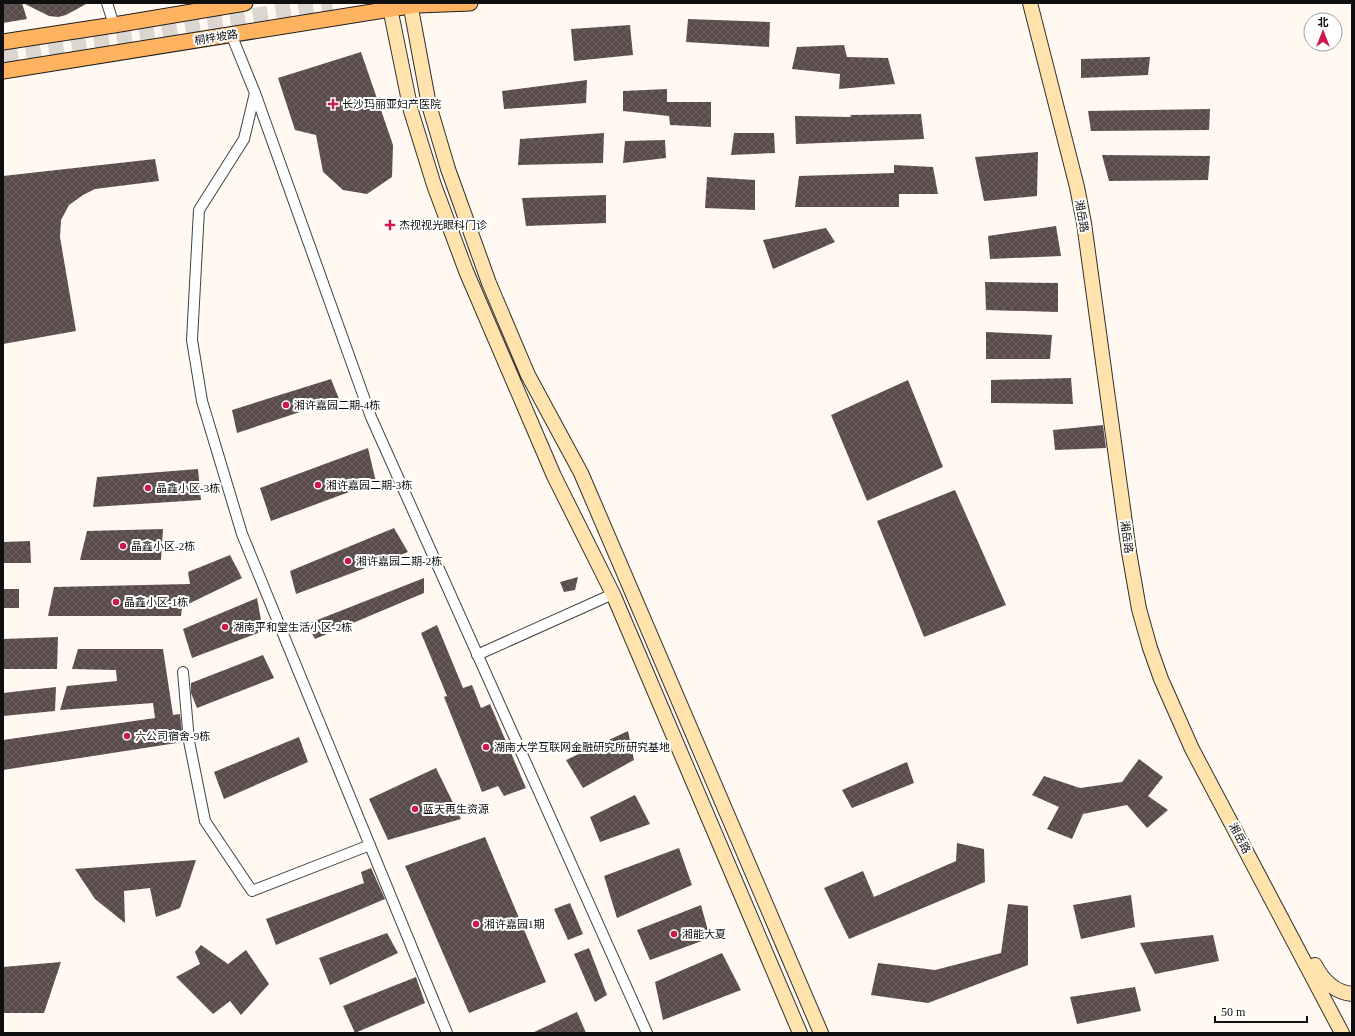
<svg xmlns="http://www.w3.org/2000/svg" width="1355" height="1036" viewBox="0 0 1355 1036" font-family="'Times New Roman','Noto Sans SC',serif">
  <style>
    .building { fill: url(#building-cross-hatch) }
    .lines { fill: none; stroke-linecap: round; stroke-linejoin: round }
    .primary-tunnel { stroke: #dbd6cf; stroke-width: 15; stroke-dasharray: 15 8; stroke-linecap: butt }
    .street-casing { stroke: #424242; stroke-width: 12 }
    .secondary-casing { stroke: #313131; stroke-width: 16 }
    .primary-casing { stroke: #202020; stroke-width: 17 }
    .street { stroke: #fff; stroke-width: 10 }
    .secondary { stroke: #ffe2ac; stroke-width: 14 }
    .primary { stroke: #ffb361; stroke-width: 15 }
    .poi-dot { fill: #ce184c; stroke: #fff; stroke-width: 1.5 }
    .labels { text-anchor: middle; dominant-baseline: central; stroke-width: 4; stroke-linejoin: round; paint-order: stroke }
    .street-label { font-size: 11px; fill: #0f0f0f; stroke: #fff }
    .poi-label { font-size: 11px; fill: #0f0f0f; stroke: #fff; text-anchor: start }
  </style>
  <defs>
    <pattern id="building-cross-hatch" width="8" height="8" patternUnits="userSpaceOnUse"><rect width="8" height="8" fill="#594c4a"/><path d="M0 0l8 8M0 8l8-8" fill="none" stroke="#6c6160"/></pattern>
  </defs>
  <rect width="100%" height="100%" fill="#fff9f1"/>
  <path class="building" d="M3,3H22L27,19L3,23Z
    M23,3H88L66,15L58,17L49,16Z
    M688,19L770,22L769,47L686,42Z
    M630,25L633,55L574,61L571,29Z
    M844,45L847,57L888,58L895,84L839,89L840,74L792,69L797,47Z
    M361,52L393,145L392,177L367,194L343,190L323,172L316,135L295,130L278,78Z
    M1150,57L1148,75L1081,78V59Z
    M587,80L586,103L504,109L502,91Z
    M667,89V102H711V127L670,125L669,116L623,111V91Z
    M1210,109L1209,130L1091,131L1088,111Z
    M921,114L924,139L796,144L795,116L851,117L850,115Z
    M604,133L603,163L518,165L520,139Z
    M734,133H774L775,153L731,155Z
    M665,140L666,158L623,163L625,141Z
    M1038,152L1037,196L984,201L975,157Z
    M1102,155L1210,156L1208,180L1109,181Z
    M155,159L159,181L95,189L83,195L69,205L61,220L60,237L76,331L3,344V176Z
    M894,165L933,167L938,194H899V207H795L799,176L894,173Z
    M707,177L755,180V210L705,208Z
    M606,195V223L526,226L522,198Z
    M1056,226L1061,256L990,259L988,236Z
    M826,228L835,242L773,269L763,240Z
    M985,282L1058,283V312L986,310Z
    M986,332L1052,335L1050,359H986Z
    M1071,378L1073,404L991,403V380Z
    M331,379L339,399L237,433L232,410Z
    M908,380L943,467L867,501L831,415Z
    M1103,425L1106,448L1055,450L1053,430Z
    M368,448L376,482L271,521L260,488Z
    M198,469L201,500L93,507L97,477Z
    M955,490L1006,605L924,637L877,521Z
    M394,528L408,552L296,594L290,571Z
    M163,529L161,560H80L87,531Z
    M30,541L31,563H3V542Z
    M230,555L242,578L182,607L181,616H48L54,587L190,584L188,572Z
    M578,577L575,590L564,592L560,582Z
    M424,578V593L315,639L307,624Z
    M3,589H19V608H3Z
    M257,598L263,631L192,658L183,629Z
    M437,625L463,688L472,685L481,708L490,704L526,788L504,796L498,786L482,792L444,697L447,696L421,633Z
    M58,637L57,669H3V639Z
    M78,649H163L173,715L180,714L183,742L3,770V740L155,718L153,703L60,710L67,686L117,681L116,670L72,669Z
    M263,655L274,678L197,708L191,693V683Z
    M56,687L55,711L3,716V693Z
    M628,731L634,760L583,788L566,760Z
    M299,737L308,762L224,799L214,772Z
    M1139,759L1163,777L1148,796L1168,810L1147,828L1127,805L1083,814L1072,839L1047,829L1059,807L1032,795L1044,776L1080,788L1122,782Z
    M907,762L914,783L852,808L842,790Z
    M436,768L461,819L388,840L369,799Z
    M635,795L650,824L600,842L590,817Z
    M485,837L546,982L469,1013L405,866Z
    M957,843L984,849L985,882L849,939L824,888L863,871L874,897L956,861Z
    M679,848L692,885L617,918L604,876Z
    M196,860L180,908L156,917L150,888L124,891L125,923L95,899L75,869Z
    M371,868L385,899L276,945L266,919L364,883L361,872Z
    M1131,895L1135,927L1081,939L1073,905Z
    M570,903L583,934L568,940L554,909Z
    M1008,904L1028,906V965L928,1003L871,995L878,963L935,970L1001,953Z
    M701,905L710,938L650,960L637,930Z
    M387,933L398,953L330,985L319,958Z
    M1213,935L1219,961L1155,974L1140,943Z
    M201,945L228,964L246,950L269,984L241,1015L230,1001L213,1014L176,977L200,964L195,952Z
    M589,948L607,995L595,1002L574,954Z
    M722,953L741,990L663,1020L655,982Z
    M61,962L44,1013H3V967Z
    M416,977L425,1003L355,1033L343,1006Z
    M1135,987L1141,1011L1077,1024L1070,997Z
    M577,1012L586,1033H532Z"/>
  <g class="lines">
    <path class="primary-tunnel" d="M3,55L332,3"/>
    <g class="street-casing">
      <path id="street" d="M107,3L114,25
        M231,34L255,93L371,417L647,1033
        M255,93L244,139L199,210L192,340L202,401L242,534L447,1033
        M477,655L613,594
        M183,672L189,741L205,821L252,891L370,845"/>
    </g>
    <g class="secondary-casing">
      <path id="secondary" d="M389,3L411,111L434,185L466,271L554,476L613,594L800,1033
        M410,3L429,105L448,169L489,283L528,375L581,473L821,1033
        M1030,3L1077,187L1084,223L1129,552L1139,609L1150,648L1161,679L1192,749L1342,1033
        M1315,965C1323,981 1334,992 1352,994"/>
    </g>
    <g class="primary-casing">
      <path id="primary" d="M419,5L470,3
        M3,42L114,25L245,3
        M3,71L428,3"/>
    </g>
    <use href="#street" class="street"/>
    <use href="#secondary" class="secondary"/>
    <use href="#primary" class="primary"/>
  </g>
  <g class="poi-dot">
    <path d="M331 98h4v4h4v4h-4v4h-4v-4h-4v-4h4z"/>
    <path d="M388 219h4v4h4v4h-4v4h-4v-4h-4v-4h4z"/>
    <circle cx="286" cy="405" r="4"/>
    <circle cx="318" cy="485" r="4"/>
    <circle cx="148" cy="488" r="4"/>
    <circle cx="123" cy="546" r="4"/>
    <circle cx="348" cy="561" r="4"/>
    <circle cx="116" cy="602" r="4"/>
    <circle cx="225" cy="627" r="4"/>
    <circle cx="127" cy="736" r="4"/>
    <circle cx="486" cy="747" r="4"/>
    <circle cx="415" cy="809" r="4"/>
    <circle cx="476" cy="924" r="4"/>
    <circle cx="674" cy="934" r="4"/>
  </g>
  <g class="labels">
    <g class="street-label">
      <text transform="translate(216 37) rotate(-9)">桐梓坡路</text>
      <text transform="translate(1082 216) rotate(80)">湘岳路</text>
      <text transform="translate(1127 537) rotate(82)">湘岳路</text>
      <text transform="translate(1240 838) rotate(62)">湘岳路</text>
    </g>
    <g class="poi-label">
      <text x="342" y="104">长沙玛丽亚妇产医院</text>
      <text x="399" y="225">杰视视光眼科门诊</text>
      <text x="294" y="405">湘许嘉园二期-4栋</text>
      <text x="326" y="485">湘许嘉园二期-3栋</text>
      <text x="156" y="488">晶鑫小区-3栋</text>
      <text x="131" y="546">晶鑫小区-2栋</text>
      <text x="356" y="561">湘许嘉园二期-2栋</text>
      <text x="124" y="602">晶鑫小区-1栋</text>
      <text x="233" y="627">湖南平和堂生活小区-2栋</text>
      <text x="135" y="736">六公司宿舍-9栋</text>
      <text x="494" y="747">湖南大学互联网金融研究所研究基地</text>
      <text x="423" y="809">蓝天再生资源</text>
      <text x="484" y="924">湘许嘉园1期</text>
      <text x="682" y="934">湘能大夏</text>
    </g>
  </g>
  <rect width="1355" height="1036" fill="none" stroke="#0f0f0f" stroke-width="8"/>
  <g transform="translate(1323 32)"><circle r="19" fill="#ffffff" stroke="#9f9f9f"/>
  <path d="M0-3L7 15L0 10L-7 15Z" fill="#ce184c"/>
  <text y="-6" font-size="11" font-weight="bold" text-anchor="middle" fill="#0f0f0f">北</text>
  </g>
  <path d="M1215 1016v6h92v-6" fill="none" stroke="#0f0f0f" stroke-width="2"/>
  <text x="1221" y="1016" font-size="12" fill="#0f0f0f" stroke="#ffffff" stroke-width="3" paint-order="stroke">50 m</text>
</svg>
